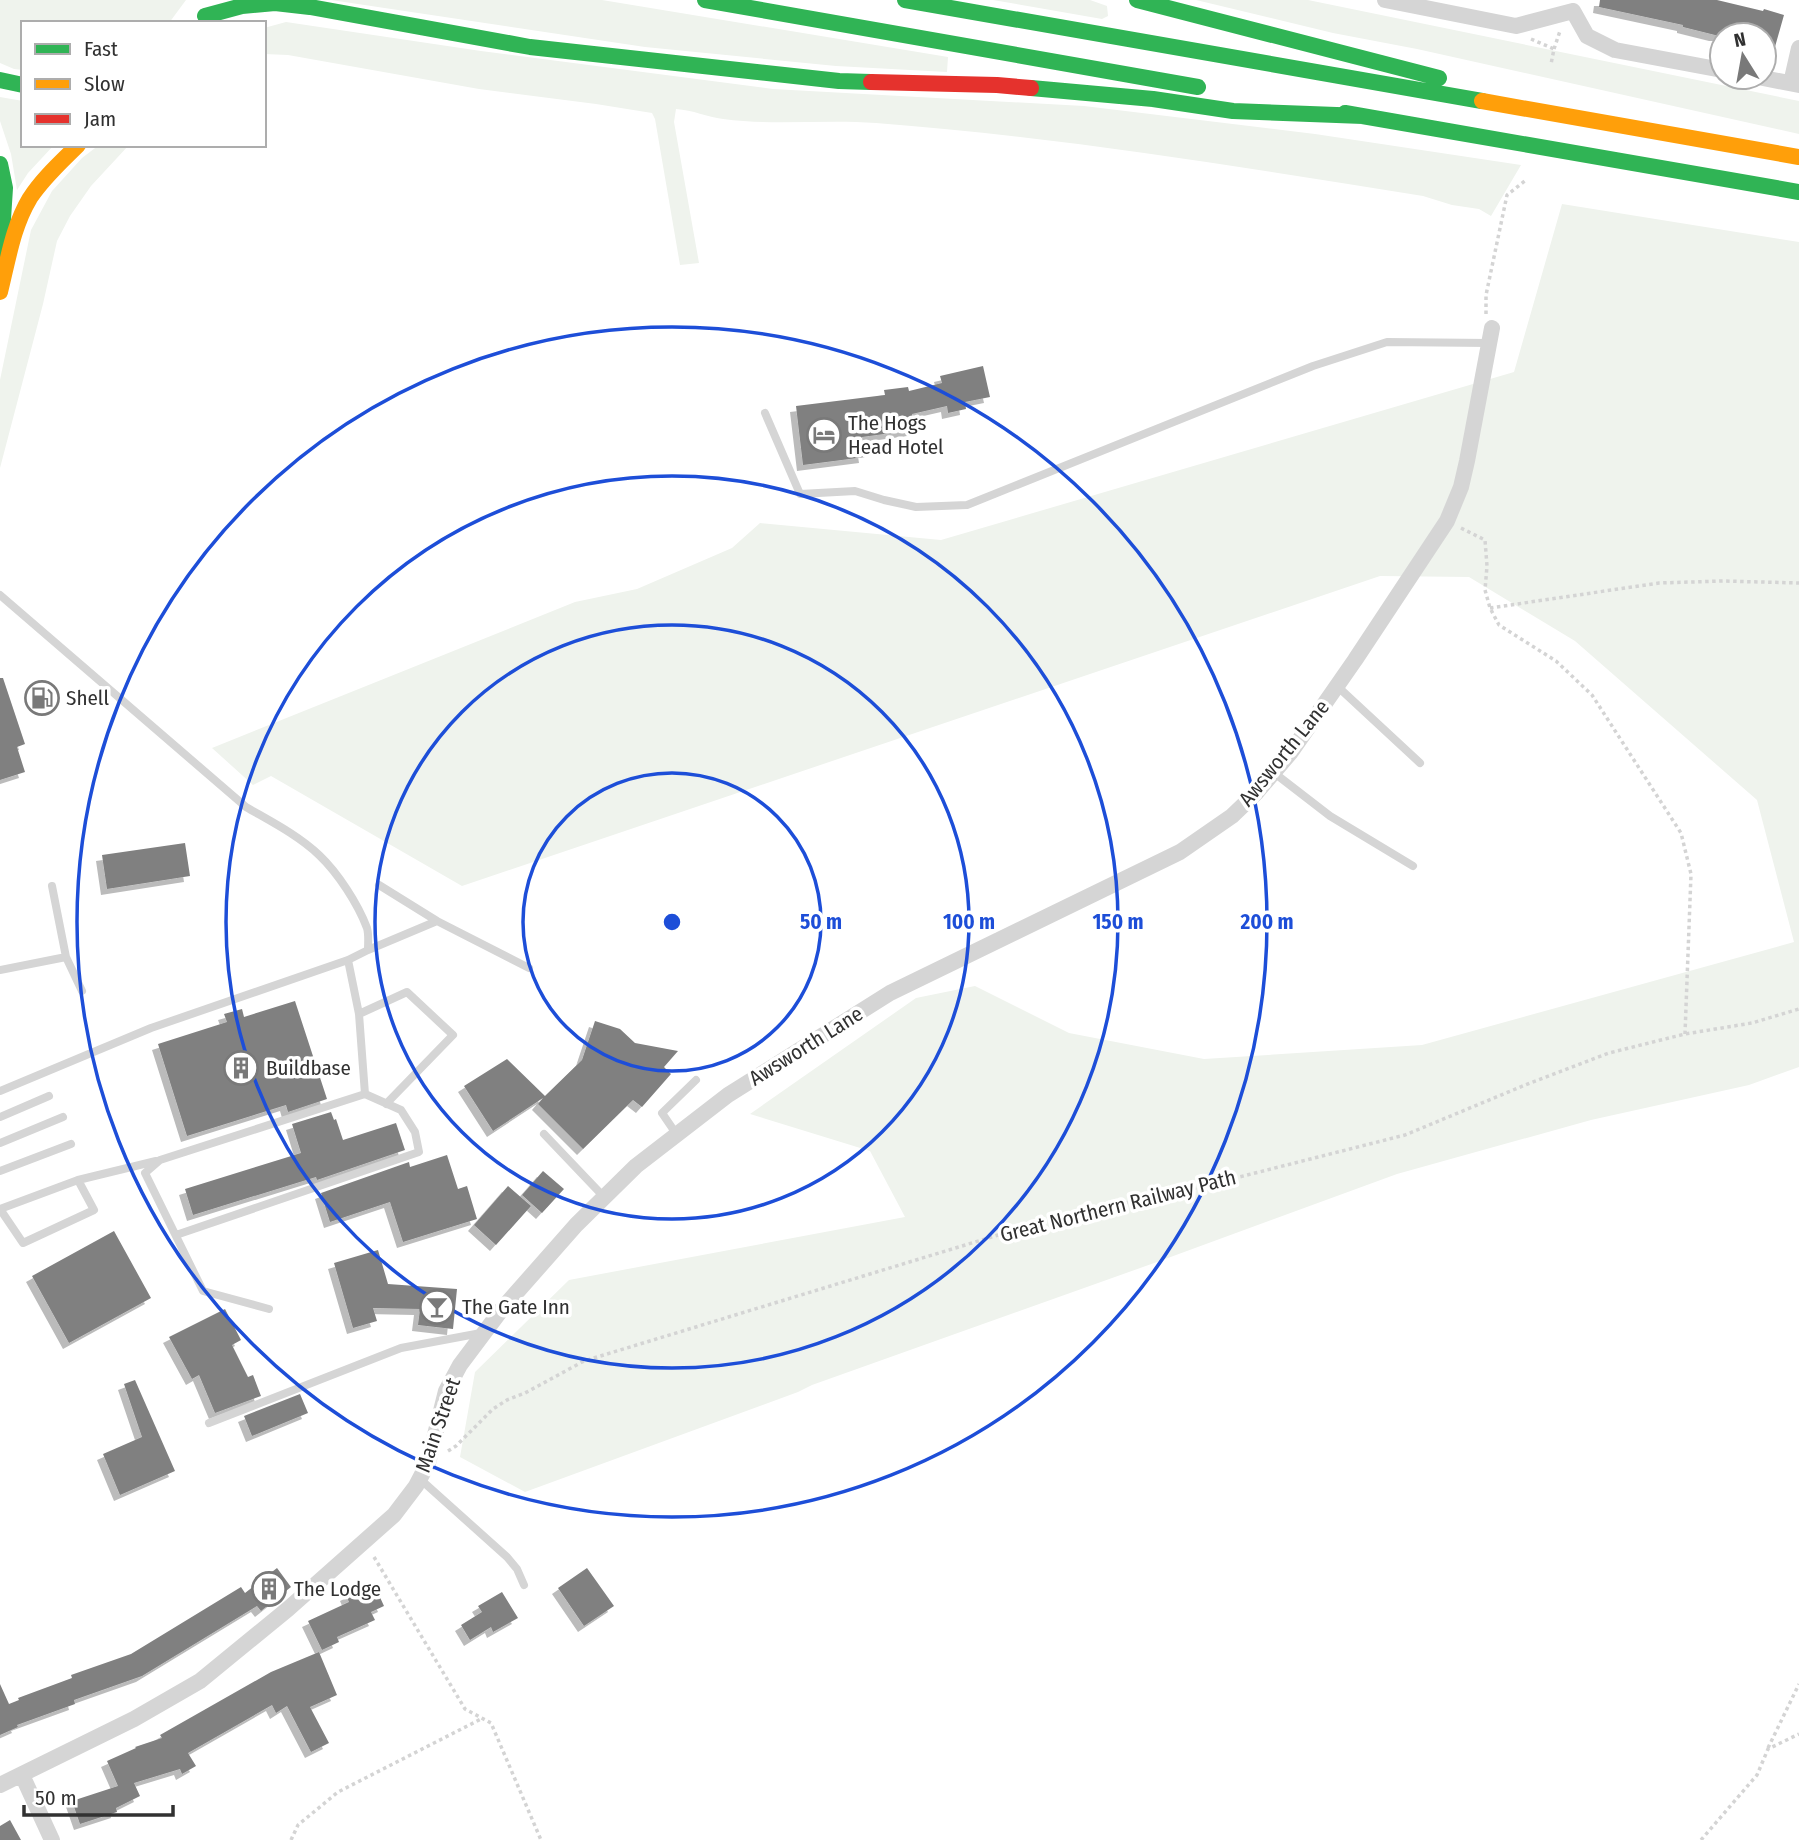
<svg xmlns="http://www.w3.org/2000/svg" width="1799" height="1840" viewBox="0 0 1799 1840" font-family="'Fira Sans Condensed',sans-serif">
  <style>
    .green { fill: #eff3ed }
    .building { fill: #808080; filter: url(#shadow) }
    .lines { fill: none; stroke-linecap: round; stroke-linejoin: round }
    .path { stroke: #d4d4d4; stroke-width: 3.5; stroke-dasharray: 3.5 3.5; stroke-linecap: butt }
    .lane { stroke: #d5d5d5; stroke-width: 8 }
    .street { stroke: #d5d5d5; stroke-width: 16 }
    .fast { stroke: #30b455; stroke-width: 16 }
    .slow { stroke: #ff9f0a; stroke-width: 16 }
    .jam { stroke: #e5322d; stroke-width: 16 }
    .ring { fill: none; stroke: #1d4ed8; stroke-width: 3.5 }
    .labels { text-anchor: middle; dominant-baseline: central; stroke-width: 7; stroke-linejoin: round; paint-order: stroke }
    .poi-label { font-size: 21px; fill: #313131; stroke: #fff; text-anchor: start }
    .street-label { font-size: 21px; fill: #313131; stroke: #fff }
    .centre { fill: #1d4ed8; stroke: #fff; stroke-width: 3.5 }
    .ring-label { font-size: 21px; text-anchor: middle; font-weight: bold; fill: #1d4ed8; stroke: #fff; stroke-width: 7; stroke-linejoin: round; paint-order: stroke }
  </style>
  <defs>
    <filter id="shadow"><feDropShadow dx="-6" dy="6" stdDeviation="0" flood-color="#0004"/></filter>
  </defs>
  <rect width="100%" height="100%" fill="#fff"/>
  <path class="green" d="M0,0H186L169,23H23V70L14,69L0,63Z
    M331,0H602L948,57L947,72L836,66L645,47Z
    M993,0H1090L1107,6L1108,16L1102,19Z
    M1196,0H1308L1799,101V134L1417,49L1333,33Z
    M286,22L481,51L773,89L1084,106L1315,134L1521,165L1491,216L1479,209L1452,205L1423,196C1241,167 1060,137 876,123C825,119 774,126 723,119C707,117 693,110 676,109L674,122L699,263L680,265L655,119L652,113L596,104L479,89L288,55L264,54V28Z
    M0,97L23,101V145H54L28,173L17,190L11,154L0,121Z
    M99,145H129L91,186L70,216L57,241L43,304L0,468V380L31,230L52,191L82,158Z
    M1562,204L1799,242V1067L1749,1085L1591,1120L1397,1174L1157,1262L812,1385L798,1392L525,1492L460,1457L475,1372L569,1280L905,1217L870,1151L750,1114L916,998L975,986L1069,1033L1204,1059L1422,1045L1794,942L1757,800L1575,641L1469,577L1380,576L462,886L271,776L253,785L212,748L575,602L637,589L732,548L760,523L941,540L1514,372Z"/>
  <path class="building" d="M1600,0H1717L1763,11L1764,9L1784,15L1769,68L1764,67V35H1715L1683,27V25L1599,7Z
    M983,366L990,397L965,402L966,409L948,413L947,406L912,414L914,430L862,437L865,457L803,465L796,406L885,395L884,390L908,387L909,391L942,383L940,376Z
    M0,678H3L25,744L17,747L25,772L0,780Z
    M185,843L190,876L107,889L102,855Z
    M295,1001L327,1099L288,1112L286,1105L187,1136L158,1044L227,1022L224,1014L242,1009L244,1017Z
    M595,1021L620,1029L635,1043L678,1051L664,1067L671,1074L642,1107L633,1100L583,1149L538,1104L543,1098L493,1131L464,1086L507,1059L545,1096L582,1060Z
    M331,1112L334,1120L336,1119L343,1140L396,1123L405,1150L317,1180L316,1177L193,1215L185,1189L301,1153L292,1124Z
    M447,1155L458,1189L467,1186L477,1219L403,1242L390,1202L330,1222L321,1193L409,1162L410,1167Z
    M543,1171L564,1189L542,1213L522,1195Z
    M508,1186L531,1206L496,1245L474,1225Z
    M114,1231L151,1298L69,1343L32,1276Z
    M378,1250L388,1284L457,1289L453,1329L418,1325L420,1309L373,1308L377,1321L353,1328L334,1263Z
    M225,1309L241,1340L232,1345L248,1377L253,1375L261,1396L215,1413L199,1375L192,1379L169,1337Z
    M135,1380L175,1471L120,1495L103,1454L142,1437L124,1384Z
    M300,1394L308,1413L252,1436L244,1416Z
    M277,1568L291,1587L261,1611L257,1606L142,1676L74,1700L75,1704L17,1725L18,1727L0,1735V1684L9,1704L19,1700L18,1698L72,1678L71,1675L131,1654L241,1587L245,1593Z
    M587,1568L614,1606L584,1626L558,1588Z
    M373,1582L384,1606L371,1612L375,1620L337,1637L339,1642L322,1650L308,1621L349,1602L346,1595Z
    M502,1592L518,1618L493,1632L491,1627L470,1640L461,1625L482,1612L478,1606Z
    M319,1652L337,1695L310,1707L329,1743L311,1752L287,1706L276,1713L272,1705L188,1753L196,1766L182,1774L180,1769L134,1783L140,1796L116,1808L117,1812L80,1824L72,1801L118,1786L107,1761L136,1748L135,1747L162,1738L160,1735L271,1672Z
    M10,1820L21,1840H0V1826Z"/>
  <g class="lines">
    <path class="path" d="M1531,39L1554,49L1551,64
      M1554,49L1560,31
      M1486,314V295L1507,195L1526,180
      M1461,528L1485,540L1487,566L1485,590L1490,608L1499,625L1556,661L1592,695L1681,833L1691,874L1685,1034
      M1490,608L1659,583L1723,581L1799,583
      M448,1451L456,1446L493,1409L507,1400L525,1393L584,1361L1054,1218L1192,1189L1405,1135L1530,1083L1609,1053L1685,1034L1752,1023L1799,1009
      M374,1557L465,1709L491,1723L541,1840
      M1768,1748L1799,1684
      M291,1840L298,1825L338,1792L481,1719
      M1701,1840L1757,1775L1768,1749L1799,1734"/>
    <path class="lane" d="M765,413L800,494L855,491L884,500L916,507L967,505L1313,366L1387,342L1489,343
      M0,595L246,807C270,821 298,835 319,855C338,873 358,904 367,928C369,935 368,943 368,950L348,960L151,1028L0,1091
      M1337,686L1420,763
      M1273,772L1330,816L1413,866
      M379,885L437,921
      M368,950L437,921L529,968
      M66,957L82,991
      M0,970L66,957L52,886
      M359,1014L407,992L453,1035L386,1104
      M0,1117L49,1096
      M544,1134L604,1197
      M677,1135L662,1113L696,1080
      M0,1143L63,1117
      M0,1171L71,1144
      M78,1180L94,1210L23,1243L0,1209Z
      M78,1180L156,1161
      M176,1235L419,1152L415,1132L401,1110L365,1094
      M269,1309L203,1291L145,1173L160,1160L365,1094L359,1014L348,960
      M209,1423L401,1348L481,1333
      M420,1479L507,1557L517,1569L524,1585"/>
    <path class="street" d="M1385,0L1516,26L1573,11
      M1573,11L1587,36L1615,50L1722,70
      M1758,77L1799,85
      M1791,83L1799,48
      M22,1775L52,1840
      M0,1785L134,1719L200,1681L288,1609L394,1515L416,1486L428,1463L446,1391L460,1365L502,1309L576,1225L636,1166L728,1095L890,993L1180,852L1232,816L1256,793L1291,752L1355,660L1447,521L1461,487L1467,461L1492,328"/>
    <path class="fast" d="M705,0L1198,87
      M905,0L1482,101
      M1137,0L1439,78
      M205,16L242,6L275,3L310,7L530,47L839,81L871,82
      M0,80L23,85
      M1031,88L1153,99L1233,111L1363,116
      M1345,113L1799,192
      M0,164L5,188L1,250"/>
    <path class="slow" d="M1482,101L1799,157
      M0,292C8,260 13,226 30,198C43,178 61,162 78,145"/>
    <path class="jam" d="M871,82L997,85L1031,88"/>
  </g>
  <g class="ring">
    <circle cx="672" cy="922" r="149"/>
    <circle cx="672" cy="922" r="297"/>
    <circle cx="672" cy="922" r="446"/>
    <circle cx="672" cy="922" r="595"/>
  </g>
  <defs>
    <g id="hotel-ring" transform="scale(1.75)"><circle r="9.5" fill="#fff" stroke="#797979" stroke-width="1.5"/><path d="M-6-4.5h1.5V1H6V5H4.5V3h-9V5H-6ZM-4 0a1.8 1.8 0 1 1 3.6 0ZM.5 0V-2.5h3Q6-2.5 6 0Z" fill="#797979"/></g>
    <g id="fuel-ring" transform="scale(1.75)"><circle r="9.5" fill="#fff" stroke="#797979" stroke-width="1.5"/><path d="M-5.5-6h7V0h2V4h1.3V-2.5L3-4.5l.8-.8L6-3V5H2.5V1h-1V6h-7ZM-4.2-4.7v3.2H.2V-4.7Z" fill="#797979"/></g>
    <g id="building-ring" transform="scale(1.75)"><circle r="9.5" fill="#fff" stroke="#797979" stroke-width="1.5"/><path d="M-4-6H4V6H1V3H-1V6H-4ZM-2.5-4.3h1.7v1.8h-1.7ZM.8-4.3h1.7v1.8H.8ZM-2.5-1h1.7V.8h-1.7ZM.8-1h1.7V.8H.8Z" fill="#797979"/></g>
    <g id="bar-ring" transform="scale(1.75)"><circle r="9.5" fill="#fff" stroke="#797979" stroke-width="1.5"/><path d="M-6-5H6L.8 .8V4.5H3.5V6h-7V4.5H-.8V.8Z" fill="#797979"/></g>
  </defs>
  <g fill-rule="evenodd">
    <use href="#hotel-ring" x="824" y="435"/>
    <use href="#fuel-ring" x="42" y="698"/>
    <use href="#building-ring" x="241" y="1068"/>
    <use href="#bar-ring" x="437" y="1307"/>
    <use href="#building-ring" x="269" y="1589"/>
  </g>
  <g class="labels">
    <g class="poi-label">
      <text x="848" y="423">The Hogs<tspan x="848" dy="24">Head Hotel</tspan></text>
      <text x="66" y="698">Shell</text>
      <text x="266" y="1068">Buildbase</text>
      <text x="462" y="1307">The Gate Inn</text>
      <text x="294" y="1589">The Lodge</text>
    </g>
    <g class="street-label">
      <text transform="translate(1284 753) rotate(-51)">Awsworth Lane</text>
      <text transform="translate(806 1046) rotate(-32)">Awsworth Lane</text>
      <text transform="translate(1118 1206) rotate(-14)">Great Northern Railway Path</text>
      <text transform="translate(438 1425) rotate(-71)">Main Street</text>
    </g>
  </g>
  <circle cx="672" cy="922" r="10" class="centre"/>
  <g class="ring-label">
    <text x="821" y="929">50 m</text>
    <text x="969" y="929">100 m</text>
    <text x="1118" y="929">150 m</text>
    <text x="1267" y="929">200 m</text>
  </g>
  <rect x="21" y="21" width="245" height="126" fill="#ffffff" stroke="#adadad" stroke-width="2"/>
  <rect x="35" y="44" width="35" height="10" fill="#30b455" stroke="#adadad" stroke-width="2"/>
  <text x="84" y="56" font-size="21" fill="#313131">Fast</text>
  <rect x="35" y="79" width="35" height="10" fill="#ff9f0a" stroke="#adadad" stroke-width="2"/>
  <text x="84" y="91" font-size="21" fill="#313131">Slow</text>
  <rect x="35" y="114" width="35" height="10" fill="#e5322d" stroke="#adadad" stroke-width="2"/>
  <text x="84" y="126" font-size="21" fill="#313131">Jam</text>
  <g transform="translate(1743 56) rotate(349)"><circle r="33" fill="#ffffff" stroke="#adadad" stroke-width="2"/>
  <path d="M0-5L12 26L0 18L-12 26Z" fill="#797979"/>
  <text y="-10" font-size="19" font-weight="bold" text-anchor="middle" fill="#313131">N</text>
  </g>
  <path d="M24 1805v10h149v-10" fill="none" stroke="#313131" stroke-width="3.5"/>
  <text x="35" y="1805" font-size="21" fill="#313131" stroke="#ffffff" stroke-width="5" paint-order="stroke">50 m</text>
</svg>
